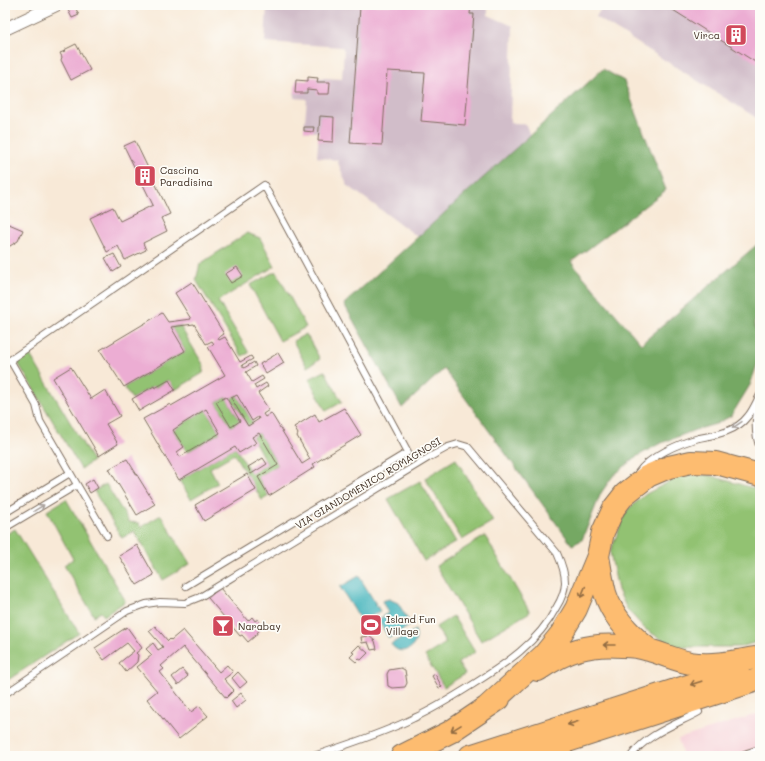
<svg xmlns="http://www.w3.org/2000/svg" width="765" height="761" viewBox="0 0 765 761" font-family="Mali,sans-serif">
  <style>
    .built { fill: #f6cfd7 }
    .industrial { fill: #d1bdc9 }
    .green { fill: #92c272; stroke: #667648 }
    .forest { fill: #75a864; stroke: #586941 }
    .water { fill: #46b5bd; stroke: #40706e }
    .building { fill: #ecadd3; fill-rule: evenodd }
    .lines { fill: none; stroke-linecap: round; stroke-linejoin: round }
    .lane-casing { stroke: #7d6d5f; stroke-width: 8 }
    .street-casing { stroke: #7d6d5f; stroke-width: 14 }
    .highway-casing { stroke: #7d6d5f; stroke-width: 24 }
    .lane { stroke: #fff; stroke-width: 6 }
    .street { stroke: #fff; stroke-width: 12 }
    .highway { stroke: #fdbc70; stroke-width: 22 }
    .oneway { stroke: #a79f9a }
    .oneway2 { stroke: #926c43 }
    .labels { text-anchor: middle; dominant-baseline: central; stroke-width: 3.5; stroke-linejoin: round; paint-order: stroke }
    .poi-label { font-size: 10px; fill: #3b2a1e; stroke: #fdfcf7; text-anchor: start }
    .street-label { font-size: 10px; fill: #3b2a1e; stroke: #fdfcf7 }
  </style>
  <rect width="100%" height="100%" fill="#fdfcf7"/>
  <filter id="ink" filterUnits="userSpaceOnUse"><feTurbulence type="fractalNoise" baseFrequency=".025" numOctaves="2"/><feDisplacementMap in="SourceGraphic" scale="8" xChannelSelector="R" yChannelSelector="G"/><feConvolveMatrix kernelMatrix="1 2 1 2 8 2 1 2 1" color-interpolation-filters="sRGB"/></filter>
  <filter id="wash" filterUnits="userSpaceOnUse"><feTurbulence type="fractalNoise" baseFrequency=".012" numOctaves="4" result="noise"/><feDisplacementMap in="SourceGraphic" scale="16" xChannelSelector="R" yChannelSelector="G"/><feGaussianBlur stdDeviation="0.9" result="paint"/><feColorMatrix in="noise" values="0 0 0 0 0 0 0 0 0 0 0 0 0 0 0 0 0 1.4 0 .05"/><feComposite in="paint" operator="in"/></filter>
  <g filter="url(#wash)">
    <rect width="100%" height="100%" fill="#f8e9d7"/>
    <path class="built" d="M760,713V756H683L678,739Z"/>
    <path class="industrial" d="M267,5H488V15L513,26L510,122L526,125L530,136L418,237L347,185L337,160L317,157L319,132L304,131L307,99L294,98L296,80L308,81V77L342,79L344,50L342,47L265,42Z
      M603,5H760V120L596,17Z"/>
    <path class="green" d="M247,233L260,238L275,266L218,301L249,353L242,356L196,280L200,264Z
      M276,271L306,327L280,341L250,285Z
      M180,326L204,366L203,373L175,390L168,380L155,388L154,386L132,399L124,387L185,351L171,327Z
      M306,334L320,359L307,367L293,341Z
      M29,353L93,461L81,469L17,361Z
      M325,371L342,402L326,411L309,379Z
      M237,395L252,421L253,423L248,426L231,398Z
      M226,397L240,421L231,427L216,402Z
      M206,409L220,433L187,452L173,430Z
      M259,433L278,465L258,477L269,496L262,500L234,454L210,468L218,483L191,499L179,480L235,447L251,473L267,464L252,437Z
      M456,459L493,521L462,540L425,478Z
      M684,474L708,475L760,490V641L740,647H674L645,629L627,609L618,590L610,552L627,510L646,494Z
      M420,481L456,542L424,561L388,499Z
      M106,484L129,522L139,523L141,527L161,515L190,564L163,580L134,531L122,538L94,491Z
      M66,499L125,600L123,603L104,616L101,612L94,616L64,565L73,559L47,511Z
      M15,529L79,633L5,682V535Z
      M485,536L530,612L481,641L436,566Z
      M453,616L475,652L458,663L465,674L444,687L425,656L446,643L436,627Z"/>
    <path class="forest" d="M603,69L624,81L666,190L571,262L641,344L760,242V311L754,323L760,349V356L750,385L731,416L716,424L695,430L659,444L636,457L613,476L601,493L582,540L572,545L444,369L402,408L344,304Z"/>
    <path class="water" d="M359,576L380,611L362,622L340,587Z
      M389,599L398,603L411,625L389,638L378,620L388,613L382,601Z
      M415,630C421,647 401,659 391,644Z"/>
    <g id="blocks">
      <path class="building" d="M347,5H471L470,14H474L465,125L421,121L425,73L387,71L382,145L350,143L360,7L347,6Z
        M665,5H760V65Z
        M75,7L79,15L72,18L68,10Z
        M76,44L90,70L71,80L61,60L62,57L60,53L65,51L64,50Z
        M308,77L318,78L317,82H330L329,94H317V90L307,89V93H295L296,80L308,81Z
        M320,116L334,117L333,142L318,141Z
        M304,127H314L313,132L304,131Z
        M135,141L170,214L161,218L167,231L143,243L146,250L125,260L118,246L107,252L90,218L113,207L120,221L153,205L124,146Z
        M9,224L23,230L18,241L5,249V227Z
        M114,254L121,267L113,272L105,258Z
        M237,267L243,276L231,283L225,274Z
        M192,282L224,334L218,338L219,340L225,337L240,362L251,356L253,359L242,365L244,368L254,362L256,366L246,372L252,382L262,376L264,379L254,385L256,389L266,383L268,386L258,393L269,410L263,414L265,417L271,413L302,464L310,459L297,436L298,434L294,427L315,414L319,422L344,408L361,435L313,464L315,467L269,496L258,477L278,465L259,433L252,437L256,443L254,444L239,453L235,447L179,480L143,419L170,404L171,406L225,375L208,347L214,344L212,341L206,344L194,324L171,327L185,351L124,387L100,350L162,313L168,322L191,319L175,293ZM237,395L252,421L258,417L259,419L248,426L231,398ZM226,397L240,421L231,427L216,402ZM206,409L220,433L180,457L177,452L184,447L173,430Z
        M278,353L284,363L266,374L260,364Z
        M71,367L91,399L105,390L120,416L106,424L118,444L99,456L53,378Z
        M169,380L175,390L139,411L132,399L154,386L155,388Z
        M263,458L267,464L251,474L248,467Z
        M127,459L155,504L137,515L109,469Z
        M247,474L256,490L204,521L195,505Z
        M93,479L98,488L90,493L85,484Z
        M137,545L154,575L137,585L119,556Z
        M220,588L248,621L252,617L255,621L258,619L260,624V629L255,636L248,642L242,635L240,636L208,598Z
        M155,626L168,641L170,639L171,640L183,630L219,672L227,665L233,672L224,679L234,690L226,698L183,647L161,666L164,669L160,672L191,712L199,706L208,716L179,739L147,699L157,691L137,667L152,655L146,649L153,643L158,650L163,647L149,631Z
        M127,627L142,648L136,653L138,655L137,662L126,672L119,663L134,651L127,643L104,660L95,648Z
        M369,636L375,641L377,649L371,650L368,642L362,643L361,637Z
        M359,645L368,653L361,660L359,659L356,662L350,657L354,653L352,652Z
        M401,668L405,670L407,683L405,687L392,688L388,686L387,674L389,670Z
        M182,669L188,676L178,685L172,677Z
        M238,672L247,682L240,688L232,678Z
        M435,674L442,687L439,688L432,676Z
        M241,693L246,700L236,708L231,701Z"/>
    </g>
  </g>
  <g filter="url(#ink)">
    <use href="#blocks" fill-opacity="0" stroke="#7d6d5f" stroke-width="1"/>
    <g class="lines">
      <g class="lane-casing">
        <path id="lane" d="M759,399C756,417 753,430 760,448
          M638,473C649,456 680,443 699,438C716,435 736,432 748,416C753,410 756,402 760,395
          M5,513L70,473
          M5,528L77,485
          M107,536L40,421L36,405L10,360L264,185L408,452L186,586
          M5,694L127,611L146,604L160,602L185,603L200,597L428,458L448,447L458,444L468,447L557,553C561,562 565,572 565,582C565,591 561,600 556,608C538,643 505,664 472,685C453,697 434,709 414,718C382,734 348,744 314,756
          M631,756C647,734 675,725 699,712"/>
      </g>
      <g class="street-casing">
        <path id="street" d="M5,29L56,5
          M748,756L760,752"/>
      </g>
      <g class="highway-casing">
        <path id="highway" d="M598,556C600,568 602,581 605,593C612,616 629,634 648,649
          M538,670C566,651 588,643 622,646C630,646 640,647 649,650C663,654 675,660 690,663C713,667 738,661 760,657
          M487,707L544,655L561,634L576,609L598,556L603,532L614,508L625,494L648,476L669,467L691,462L716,463L760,475
          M402,756L450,732L499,699
          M470,756L738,670
          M521,756L760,679"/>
      </g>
      <use href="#lane" class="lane"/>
      <use href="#street" class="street"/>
      <use href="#highway" class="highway"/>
    </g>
    <defs><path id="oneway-shaft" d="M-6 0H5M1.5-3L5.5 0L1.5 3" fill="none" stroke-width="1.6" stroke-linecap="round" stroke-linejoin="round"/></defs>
    <g class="oneway">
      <use href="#oneway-shaft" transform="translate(737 425) rotate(146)"/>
      <use href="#oneway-shaft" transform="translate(39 508) rotate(-31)"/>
    </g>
    <g class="oneway2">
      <use href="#oneway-shaft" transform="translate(583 592) rotate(113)"/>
      <use href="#oneway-shaft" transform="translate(609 645) rotate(-180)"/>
      <use href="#oneway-shaft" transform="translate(696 683) rotate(162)"/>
      <use href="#oneway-shaft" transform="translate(573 723) rotate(162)"/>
      <use href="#oneway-shaft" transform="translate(456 728) rotate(148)"/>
    </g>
  </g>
  <defs>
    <g id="building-square" transform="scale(1.15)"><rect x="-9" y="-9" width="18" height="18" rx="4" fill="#d1495b" stroke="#fdfcf7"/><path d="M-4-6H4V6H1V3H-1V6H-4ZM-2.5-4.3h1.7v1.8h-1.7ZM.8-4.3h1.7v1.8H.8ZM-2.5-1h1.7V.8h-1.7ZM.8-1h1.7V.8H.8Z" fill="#fff"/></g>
    <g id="stadium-square" transform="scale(1.15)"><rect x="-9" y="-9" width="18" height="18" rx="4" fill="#d1495b" stroke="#fdfcf7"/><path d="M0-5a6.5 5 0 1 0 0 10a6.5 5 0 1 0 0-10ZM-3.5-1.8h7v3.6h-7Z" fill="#fff"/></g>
    <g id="bar-square" transform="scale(1.15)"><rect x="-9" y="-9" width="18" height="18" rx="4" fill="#d1495b" stroke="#fdfcf7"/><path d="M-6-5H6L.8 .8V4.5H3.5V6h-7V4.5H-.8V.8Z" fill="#fff"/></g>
  </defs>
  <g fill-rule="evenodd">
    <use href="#building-square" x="736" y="35"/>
    <use href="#building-square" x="145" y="176"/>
    <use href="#stadium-square" x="371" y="625"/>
    <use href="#bar-square" x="223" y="626"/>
  </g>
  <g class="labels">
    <g class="poi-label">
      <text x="720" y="35" text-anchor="end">Virca</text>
      <text x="160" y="170">Cascina<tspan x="160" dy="12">Paradisina</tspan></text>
      <text x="386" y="619">Island Fun<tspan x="386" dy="12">Village</tspan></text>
      <text x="238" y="626">Narabay</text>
    </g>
    <g class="street-label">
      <text transform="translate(368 483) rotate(-31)">VIA GIANDOMENICO ROMAGNOSI</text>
    </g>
  </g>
  <rect width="765" height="761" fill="none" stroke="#fdfcf7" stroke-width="20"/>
</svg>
